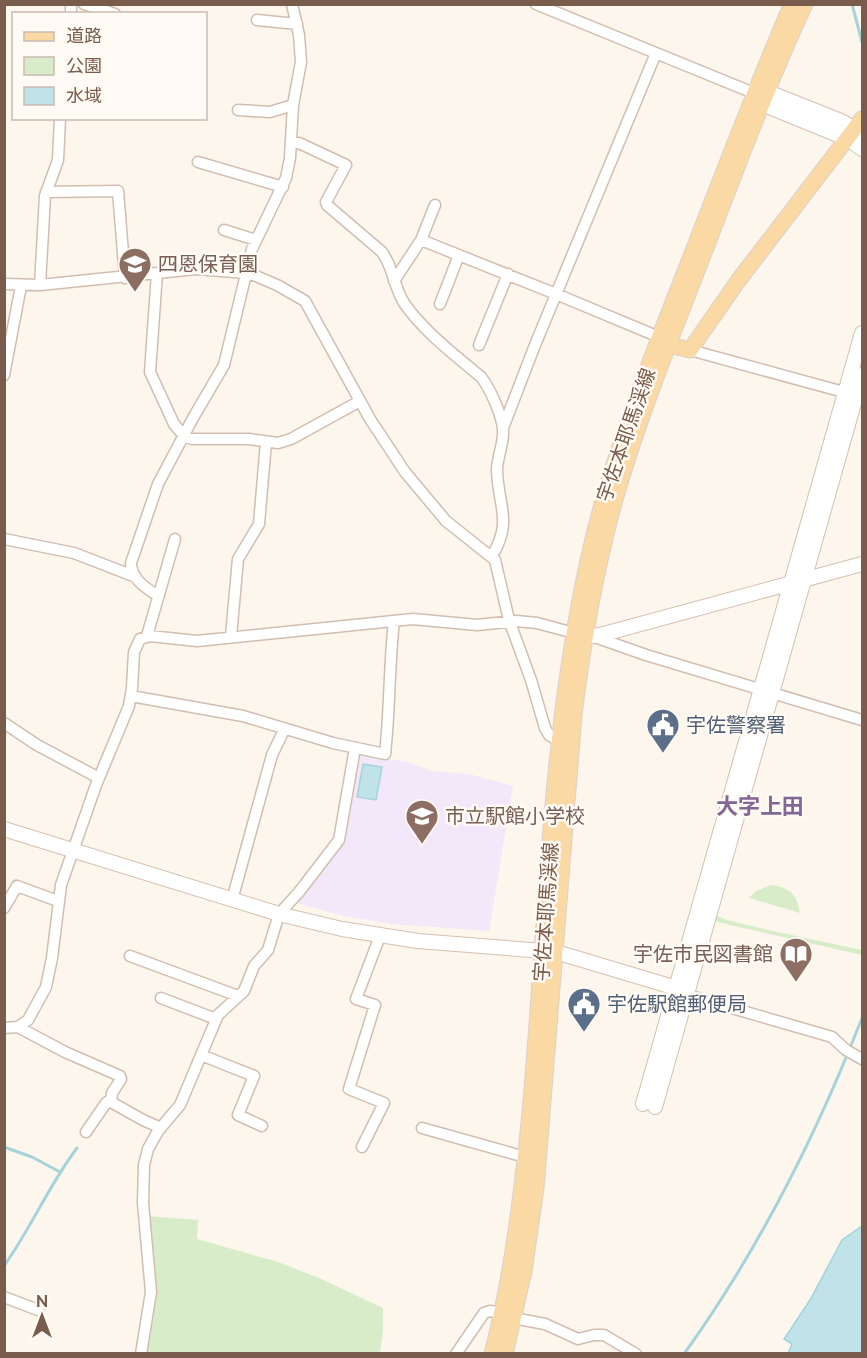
<svg xmlns="http://www.w3.org/2000/svg" width="867" height="1358" viewBox="0 0 867 1358" font-family="Raleway,'Noto Sans JP',sans-serif">
  <style>
    .education { fill: #f3e8fa }
    .green { fill: #d8ecc9 }
    .water { fill: #bfe3e8; stroke: #a5d3da; stroke-width: 1.5 }
    .lines { fill: none; stroke-linecap: round; stroke-linejoin: round }
    .stream { stroke: #a5d3da; stroke-width: 3 }
    .street-casing { stroke: #d1beb0; stroke-width: 13 }
    .secondary-casing { stroke: #d6c0b0; stroke-width: 16 }
    .primary-casing { stroke: #dad1cd; stroke-width: 17 }
    .street { stroke: #fff; stroke-width: 10 }
    .secondary { stroke: #fff; stroke-width: 14 }
    .primary { stroke: #fbd9a5; stroke-width: 15 }
    .labels { text-anchor: middle; dominant-baseline: central; stroke-width: 5; stroke-linejoin: round; paint-order: stroke }
    .education-label { font-size: 20px; fill: #785e54; stroke: #fffaf3; text-anchor: start }
    .street-label { font-size: 20px; fill: #7a5c4d; stroke: #fffaf3 }
    .service-label { font-size: 20px; fill: #4e5e75; stroke: #fffaf3; text-anchor: start }
    .quarter-label { font-size: 22px; font-weight: bold; fill: #846695; stroke: #fffaf3 }
  </style>
  <rect width="100%" height="100%" fill="#fdf6ec"/>
  <path class="education" d="M360,755L408,762L431,771L469,774L513,786L489,931L391,924L344,916L296,903L345,836Z"/>
  <path class="green" d="M771,885C791,888 797,894 800,913L749,898L756,891Z
    M715,915L727,920L768,930L862,950V955L713,921Z
    M147,1216L198,1220L197,1239L278,1262L319,1278L383,1308V1331L380,1353L143,1354L152,1315Z"/>
  <path class="water" d="M363,764L382,767L376,800L357,797Z
    M862,1226V1353H788L792,1344L784,1339L810,1300L842,1240Z"/>
  <g class="lines">
    <path class="stream" d="M852,4L862,42
      M4,1147L32,1157L60,1172
      M4,1266C31,1228 49,1185 77,1148
      M684,1354C758,1251 816,1136 862,1018"/>
    <g class="street-casing">
      <path id="street" d="M84,4L115,14
        M536,4L761,96
        M71,14V4
        M257,20L297,24
        M238,110L270,112L293,105
        M291,143H299L346,165L326,202L327,205L382,252C393,267 394,287 404,303C424,332 455,355 481,377C490,388 504,419 503,433C503,446 497,458 497,470C498,506 513,521 492,556
        M198,162L283,187
        M46,192L118,191L125,278
        M224,230L256,240
        M421,240L556,294L659,337
        M157,273L150,372L174,424L184,436L192,439H249L278,443L291,439L360,401
        M394,281L421,240L435,205
        M4,284L40,285L196,269L246,273L256,276L277,285L305,301L370,419L405,472L446,521L495,560L509,620L531,680L545,728L549,735L559,741
        M40,285L45,196L58,160L60,118
        M440,304L459,255
        M479,345L508,274
        M690,350L851,394
        M4,375L21,286
        M503,428L535,345L656,53
        M4,539L74,553L136,577
        M158,596C146,588 131,579 131,563L158,484L193,418L224,365L252,249L286,178L290,158L293,105L301,62L299,35L292,4
        M147,636L175,539
        M231,636L238,559L259,524L266,442
        M592,636L646,655L862,720
        M131,696L243,716L333,743L385,754C390,710 389,665 394,621
        M4,723L37,745L99,778
        M232,900L272,755L284,730
        M4,908L17,886L58,901
        M130,956L238,996
        M687,995L832,1037L846,1050L862,1059
        M161,998L216,1019
        M18,1027L65,1052L120,1076L121,1079L112,1093L111,1102L143,1120L161,1128
        M4,1028L18,1027L28,1020L46,987L52,958L61,885L96,785L129,706L132,688L134,652L140,639L150,636L197,641L413,619L477,625L516,621L537,623L574,633
        M201,1055L254,1076L238,1115L262,1126
        M422,1128L525,1157
        M86,1132L106,1103L110,1100
        M362,1147L384,1103L349,1089L375,1005L356,999L380,936
        M4,1297L38,1310
        M513,1318L545,1324L578,1339L594,1335H604L636,1354
        M141,1354L151,1292L143,1203L144,1165L148,1149L158,1131L180,1105L218,1015L244,991L254,966L268,950L279,914L299,892L339,840L355,748
        M456,1354L484,1313L490,1311L502,1313"/>
    </g>
    <g class="secondary-casing">
      <path id="secondary" d="M862,133L841,121L773,94L764,97L767,106L848,139L862,149
        M576,633L592,636L600,635L862,564
        M4,829L279,914L342,929L418,941L556,952L683,990
        M643,1104L862,333
        M655,1107L862,375"/>
    </g>
    <g class="primary-casing">
      <path id="primary" d="M662,339L669,345L690,350L738,281L862,119
        M492,1354C511,1281 520,1207 528,1133C543,980 546,825 568,673C576,617 586,562 601,508C625,421 660,336 693,251C725,169 756,86 792,4
        M505,1354L524,1271L536,1188L574,715C583,641 596,567 616,496C640,414 673,333 704,253C736,170 767,86 805,4"/>
    </g>
    <use href="#street" class="street"/>
    <use href="#secondary" class="secondary"/>
    <use href="#primary" class="primary"/>
  </g>
  <defs>
    <g id="school-pin" transform="scale(1.725)"><path d="M0 17L-7.5 6A9.5 9.5 0 1 1 7.5 6Z" fill="#8d6e63" stroke="#fffaf3"/><path d="M0-5L7-2L0 1L-7-2ZM-4 1L0 2.5L4 1V4Q0 6-4 4Z" fill="#fff"/></g>
    <g id="civic-pin" transform="scale(1.725)"><path d="M0 17L-7.5 6A9.5 9.5 0 1 1 7.5 6Z" fill="#5c6f8a" stroke="#fffaf3"/><path d="M-.6-6.5H3V-4.5H.6V-3L4-1V1h2V6H-6V1h2V-1L-.6-3ZM-1.2 2.5V6h2.4V2.5Z" fill="#fff"/></g>
    <g id="library-pin" transform="scale(1.725)"><path d="M0 17L-7.5 6A9.5 9.5 0 1 1 7.5 6Z" fill="#8d6e63" stroke="#fffaf3"/><path d="M-6-4Q-3-5.5-.7-3.5V5Q-3 3-6 4ZM6-4Q3-5.5 .7-3.5V5Q3 3 6 4Z" fill="#fff"/></g>
  </defs>
  <g fill-rule="evenodd">
    <use href="#school-pin" x="135" y="264"/>
    <use href="#civic-pin" x="663" y="725"/>
    <use href="#school-pin" x="422" y="816"/>
    <use href="#library-pin" x="796" y="954"/>
    <use href="#civic-pin" x="584" y="1004"/>
  </g>
  <g class="labels">
    <g class="education-label">
      <text x="158" y="264">四恩保育園</text>
      <text x="445" y="816">市立駅館小学校</text>
      <text x="773" y="954" text-anchor="end">宇佐市民図書館</text>
    </g>
    <g class="street-label">
      <text transform="translate(626 435) rotate(-71)">宇佐本耶馬渓線</text>
      <text transform="translate(546 912) rotate(-86)">宇佐本耶馬渓線</text>
    </g>
    <g class="service-label">
      <text x="686" y="725">宇佐警察署</text>
      <text x="607" y="1004">宇佐駅館郵便局</text>
    </g>
    <g class="quarter-label">
      <text x="760" y="806">大字上田</text>
    </g>
  </g>
  <rect width="867" height="1358" fill="none" stroke="#7a5c4d" stroke-width="12"/>
  <rect x="12" y="12" width="195" height="108" fill="#fffaf3" stroke="#cabbb1" stroke-width="1.5"/>
  <rect x="24" y="32" width="30" height="9" fill="#fbd9a5" stroke="#cabbb1" stroke-width="1.5"/>
  <text x="66" y="42" font-size="18" fill="#7a5c4d">道路</text>
  <rect x="24" y="57" width="30" height="18" fill="#d8ecc9" stroke="#cabbb1" stroke-width="1.5"/>
  <text x="66" y="72" font-size="18" fill="#7a5c4d">公園</text>
  <rect x="24" y="87" width="30" height="18" fill="#bfe3e8" stroke="#cabbb1" stroke-width="1.5"/>
  <text x="66" y="102" font-size="18" fill="#7a5c4d">水域</text>
  <g transform="translate(42 1316)" stroke="#fffaf3" stroke-width="4.5" paint-order="stroke">
  <path d="M0-4.5L10 22L0 15L-10 22Z" fill="#7a5c4d"/>
  <text y="-9" font-size="16" font-weight="bold" text-anchor="middle" fill="#7a5c4d">N</text>
  </g>
</svg>
